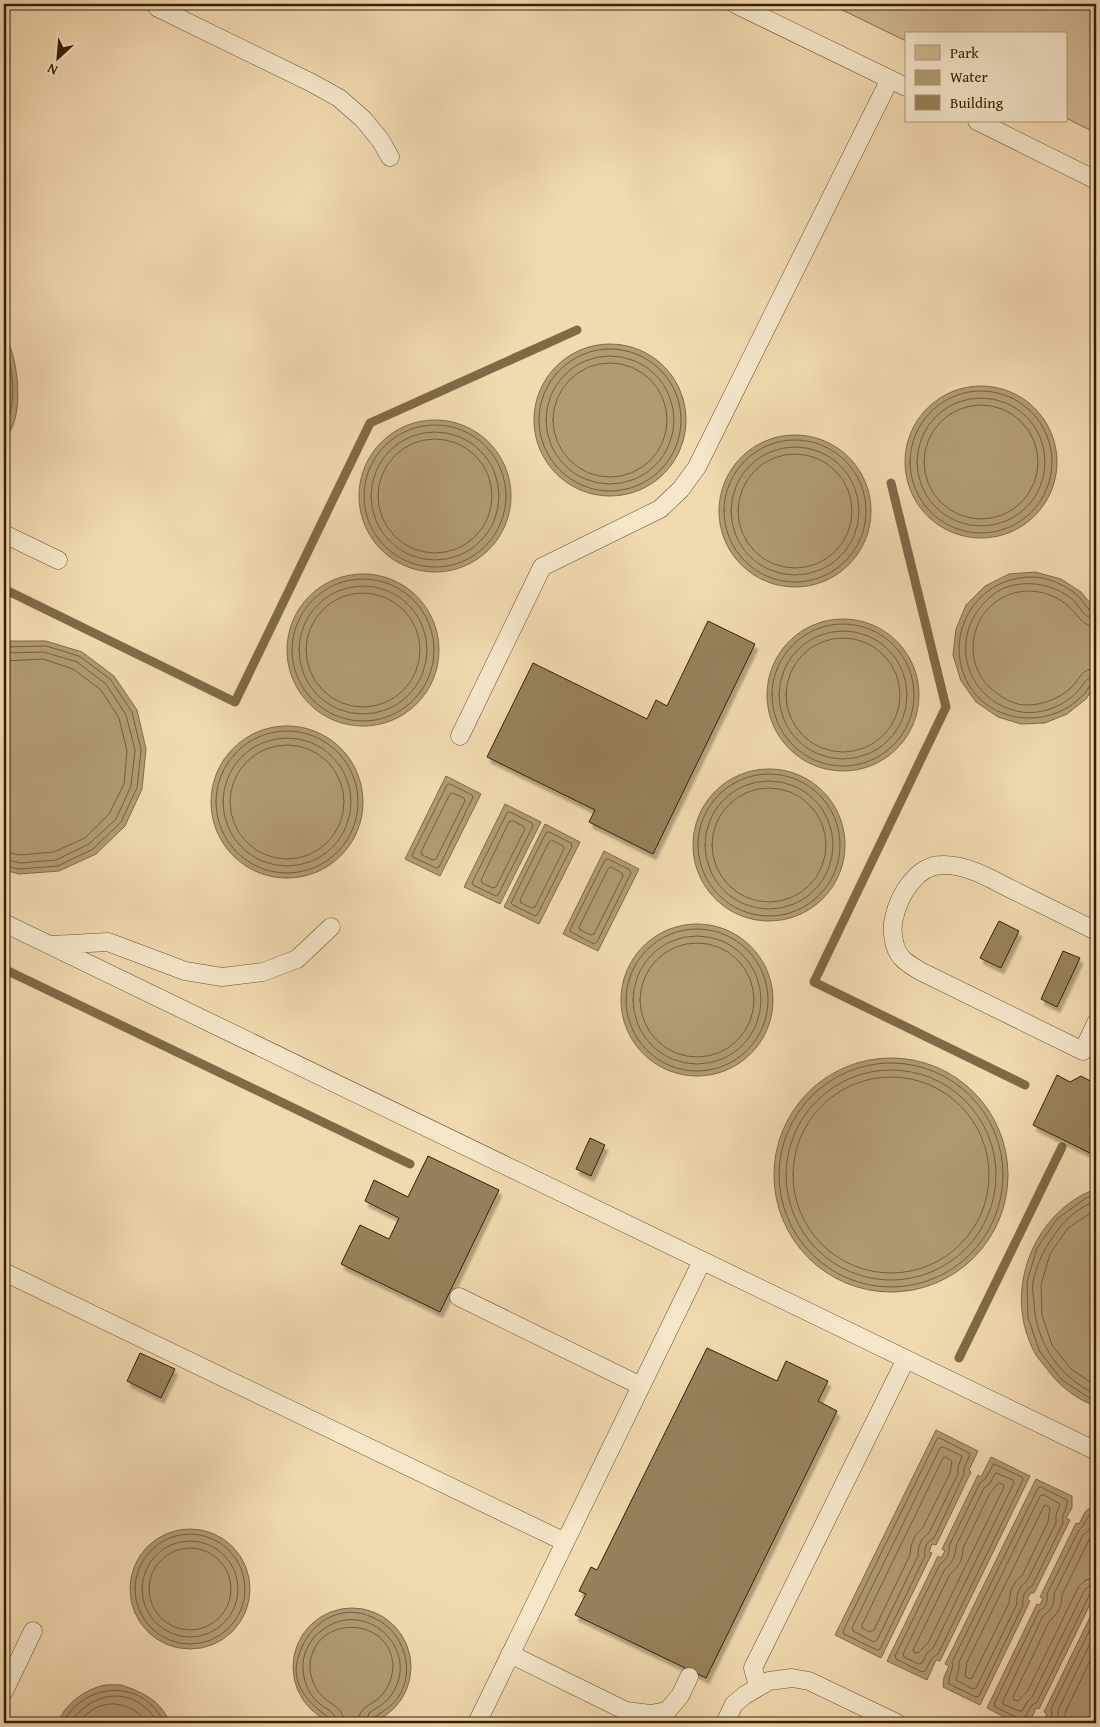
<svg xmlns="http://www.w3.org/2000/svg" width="1100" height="1727" viewBox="0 0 1100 1727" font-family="'Gentium Book Plus',serif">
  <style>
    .green { fill: #d1ba91; stroke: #846d48 }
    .water { fill: #b19b74; stroke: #806a46 }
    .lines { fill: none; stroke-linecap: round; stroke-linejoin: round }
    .shore { stroke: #745e3a; stroke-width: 1 }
    .stream { stroke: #806a46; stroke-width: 9 }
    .building { fill: #97815b; stroke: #362000; filter: url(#shadow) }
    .lane-casing { stroke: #654e2c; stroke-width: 19 }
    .lane { stroke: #f6e7cb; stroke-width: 18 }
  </style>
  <defs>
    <filter id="shadow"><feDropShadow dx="3" dy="5.5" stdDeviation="1" flood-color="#0004"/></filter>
  </defs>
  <rect width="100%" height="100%" fill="#f1daaf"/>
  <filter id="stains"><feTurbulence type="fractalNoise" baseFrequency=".004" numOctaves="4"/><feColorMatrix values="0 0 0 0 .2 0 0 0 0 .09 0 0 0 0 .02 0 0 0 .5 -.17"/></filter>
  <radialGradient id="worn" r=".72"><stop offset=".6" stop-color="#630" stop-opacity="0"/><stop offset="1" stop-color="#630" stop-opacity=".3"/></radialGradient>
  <path class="green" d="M830,4H1096V133L1066,118V34H906V41Z"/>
  <path class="water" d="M4,334C17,354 22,399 14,422C12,429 7,436 4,443Z
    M534 420a76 76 0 1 1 152 0a76 76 0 1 1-152 0Z
    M905 462a76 76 0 1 1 152 0a76 76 0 1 1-152 0Z
    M359 496a76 76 0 1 1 152 0a76 76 0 1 1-152 0Z
    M719 511a76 76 0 1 1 152 0a76 76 0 1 1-152 0Z
    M1035,572L1061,579L1081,592L1096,610V684L1086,699L1067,714L1045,723L1021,724L998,717L976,702L961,681L953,655L956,629L966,605L985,586L1009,574Z
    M287 650a76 76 0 1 1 152 0a76 76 0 1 1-152 0Z
    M767 695a76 76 0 1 1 152 0a76 76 0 1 1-152 0Z
    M9,641H46L82,652L114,676L137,710L146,749L142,789L125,826L96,854L59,871L19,874L4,870V642Z
    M211 802a76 76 0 1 1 152 0a76 76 0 1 1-152 0Z
    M693 845a76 76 0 1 1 152 0a76 76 0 1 1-152 0Z
    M446,776L481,794L440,876L405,859Z
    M505,804L541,822L500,904L464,887Z
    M545,824L580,842L539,924L504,907Z
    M604,851L639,869L598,951L563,934Z
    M621 1000a76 76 0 1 1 152 0a76 76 0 1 1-152 0Z
    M774 1175a117 117 0 1 1 234 0a117 117 0 1 1-234 0Z
    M1096,1189V1406C1079,1401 1061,1387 1050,1373C1046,1367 1040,1361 1036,1355C1031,1347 1024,1328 1023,1318C1014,1265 1045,1207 1096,1189Z
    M936,1430L978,1451L969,1470L971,1472L936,1545L932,1544L929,1552L932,1553L881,1658L835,1635Z
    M991,1457L1030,1476L940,1661L936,1660L927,1680L887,1661L938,1556L941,1558L945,1551L942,1549L978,1475L981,1477Z
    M1036,1479L1072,1496V1508L1066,1518L1070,1520L1034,1593H1031L1027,1599L1030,1601L980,1705L943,1687L944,1677L949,1666L945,1664Z
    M1092,1506L1096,1509V1592L1039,1709L1036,1708C1034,1713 1032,1719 1027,1722C1019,1727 996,1712 987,1708L1037,1604L1040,1605L1043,1598L1040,1597L1076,1523L1079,1524L1085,1512Z
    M130 1589a60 60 0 1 1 120 0a60 60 0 1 1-120 0Z
    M1096,1605V1715L1092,1723H1042L1047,1714L1044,1712Z
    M293 1667a59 59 0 1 1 118 0a59 59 0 1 1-118 0Z
    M121,1685C140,1691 163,1701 169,1723H58C64,1705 83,1691 101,1686C107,1684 114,1685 121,1685Z"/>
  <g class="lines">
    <path class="shore" d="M4,342C14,371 17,404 4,432
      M539 420a71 71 0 1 1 142 0a71 71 0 1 1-142 0Z
      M546 420a64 64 0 1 1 128 0a64 64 0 1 1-128 0Z
      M553 420a57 57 0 1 1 114 0a57 57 0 1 1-114 0Z
      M910 462a71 71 0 1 1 142 0a71 71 0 1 1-142 0Z
      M917 462a64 64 0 1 1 128 0a64 64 0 1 1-128 0Z
      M924 462a57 57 0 1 1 114 0a57 57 0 1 1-114 0Z
      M364 496a71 71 0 1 1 142 0a71 71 0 1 1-142 0Z
      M371 496a64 64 0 1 1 128 0a64 64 0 1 1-128 0Z
      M378 496a57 57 0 1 1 114 0a57 57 0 1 1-114 0Z
      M724 511a71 71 0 1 1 142 0a71 71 0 1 1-142 0Z
      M731 511a64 64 0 1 1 128 0a64 64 0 1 1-128 0Z
      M738 511a57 57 0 1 1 114 0a57 57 0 1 1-114 0Z
      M292 650a71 71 0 1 1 142 0a71 71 0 1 1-142 0Z
      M299 650a64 64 0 1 1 128 0a64 64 0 1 1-128 0Z
      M306 650a57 57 0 1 1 114 0a57 57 0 1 1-114 0Z
      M1096,613C1087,612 1084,601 1078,596C1067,586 1048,577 1033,577C1012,577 993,584 979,599C953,626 952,671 979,698C1007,726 1055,724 1082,696C1086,693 1088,688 1091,684L1096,682
      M1096,619C1084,619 1081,608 1074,601C1058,586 1034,581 1014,585C1003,587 992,594 985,602C947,641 968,704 1022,712C1041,715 1064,706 1077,692C1084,685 1085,677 1096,676
      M772 695a71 71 0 1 1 142 0a71 71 0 1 1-142 0Z
      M1096,627C1081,626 1078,614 1067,605C1053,593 1032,588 1014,593C968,606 958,668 998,694C1006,700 1016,705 1026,705C1043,705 1058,699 1071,688C1080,679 1081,669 1096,668
      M779 695a64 64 0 1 1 128 0a64 64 0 1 1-128 0Z
      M786 695a57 57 0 1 1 114 0a57 57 0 1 1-114 0Z
      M4,647L46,646L79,656L110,679L132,712L141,750L137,788L121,822L93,849L58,866L19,869L4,866
      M4,653L44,652L77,662L106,684L126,715L135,750L131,786L116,819L89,844L56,860L20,863L4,859
      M4,661L43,659L73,669L101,690L119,718L127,751L124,784L109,814L85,838L54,852L20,855L4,852
      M216 802a71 71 0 1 1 142 0a71 71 0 1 1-142 0Z
      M223 802a64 64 0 1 1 128 0a64 64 0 1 1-128 0Z
      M230 802a57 57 0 1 1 114 0a57 57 0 1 1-114 0Z
      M698 845a71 71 0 1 1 142 0a71 71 0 1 1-142 0Z
      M705 845a64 64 0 1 1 128 0a64 64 0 1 1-128 0Z
      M450,784L472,795L473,797L439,867L436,868L413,857L412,855L447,785Z
      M712 845a57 57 0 1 1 114 0a57 57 0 1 1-114 0Z
      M453,793L464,798L465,801L436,859L433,860L422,855L421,852L450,794Z
      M510,812L532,823L533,826L498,895L496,896L473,885L472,883L507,813Z
      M513,821L523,826L525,829L496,887L493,888L482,883L481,880L509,822Z
      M549,832L571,843L572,846L537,915L535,916L513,905L511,903L546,833Z
      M552,840L563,846L564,849L535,907L532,908L521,903L520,900L549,842Z
      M608,859L630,870L631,873L597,942L594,944L571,932L570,930L605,860Z
      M611,867L622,873L623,876L594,934L591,935L580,930L579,927L608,869Z
      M626 1000a71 71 0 1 1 142 0a71 71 0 1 1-142 0Z
      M633 1000a64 64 0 1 1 128 0a64 64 0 1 1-128 0Z
      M640 1000a57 57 0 1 1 114 0a57 57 0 1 1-114 0Z
      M779 1175a112 112 0 1 1 224 0a112 112 0 1 1-224 0Z
      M786 1175a105 105 0 1 1 210 0a105 105 0 1 1-210 0Z
      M793 1175a98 98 0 1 1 196 0a98 98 0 1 1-196 0Z
      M1096,1194L1086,1198L1057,1219L1037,1248L1027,1282L1028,1318L1040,1352L1062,1380L1091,1399L1096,1401
      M1096,1201C1078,1207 1063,1221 1053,1237C1043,1250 1037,1265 1033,1282C1032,1288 1033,1295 1034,1301C1035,1341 1059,1378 1096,1394
      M1096,1209L1067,1229L1050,1254L1041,1285L1042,1315L1052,1345L1071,1369L1096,1386
      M940,1438L969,1453L970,1455L964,1468V1474L934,1538C926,1542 924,1548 925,1556L880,1649L877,1650L844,1634L843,1631L937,1439Z
      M943,1447L962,1456L958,1467V1474L929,1533C921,1538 918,1546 918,1556L877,1640L874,1642L853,1631L852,1628L940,1448Z
      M946,1457L952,1461L950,1473L923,1527L915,1536L911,1546L910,1555L874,1630L870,1632L862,1628V1625L943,1458Z
      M994,1464L1022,1477L1023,1480L938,1654L932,1658L925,1671L922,1672L896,1659L895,1656L940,1564C947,1559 950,1554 949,1546L980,1483L985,1479Z
      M996,1473L1013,1480L1014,1483L933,1648L927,1653L922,1663L919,1664L904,1657L903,1654L945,1569C952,1563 956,1556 956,1546L984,1488L990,1483Z
      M999,1483L1003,1484L1004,1487L928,1643L918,1653H915L913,1650L950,1574C959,1567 963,1559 963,1548L990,1493Z
      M1041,1487L1067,1500C1068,1509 1061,1514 1063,1523L1032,1586C1024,1591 1022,1596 1023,1605L979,1696L976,1697L949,1684C948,1675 954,1670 952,1662L1038,1488Z
      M1044,1495L1060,1504L1056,1515V1523L1027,1581C1019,1587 1016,1594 1017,1604L976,1688L973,1689L956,1680L959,1669V1662L1040,1496Z
      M1046,1505L1050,1508L1048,1522L1022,1576L1016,1581L1011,1590L1009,1603L972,1678L969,1679L965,1676L967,1662L1044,1506Z
      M1096,1519L1093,1520L1089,1530L1083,1535L1054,1594C1055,1604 1051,1611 1043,1616L1003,1701V1704L1019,1711H1022L1027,1702L1032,1697L1084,1591L1089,1586L1096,1585
      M1096,1531L1089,1540L1062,1595L1061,1605L1057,1613L1049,1622L1013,1697L1014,1700L1018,1701L1027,1692L1079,1586L1086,1580L1096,1577
      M135 1589a55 55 0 1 1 110 0a55 55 0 1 1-110 0Z
      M142 1589a48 48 0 1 1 96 0a48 48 0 1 1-96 0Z
      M149 1589a41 41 0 1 1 82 0a41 41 0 1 1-82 0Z
      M63,1723C84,1681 144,1678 164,1723
      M70,1723C88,1696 122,1685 148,1710C152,1714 155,1719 158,1723
      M79,1723C97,1696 130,1699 148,1723
      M330,1723L329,1718C309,1703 290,1685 298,1658C307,1624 340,1601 374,1618C404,1631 417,1672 397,1699C391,1707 382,1712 373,1718L372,1723
      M337,1723C336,1712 327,1710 320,1704C308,1695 302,1678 303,1663C304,1651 311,1638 321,1631C364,1596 422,1649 392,1694C387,1703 377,1707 369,1713L366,1723
      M344,1723C344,1709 334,1706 324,1698C315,1690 309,1676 310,1664C315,1614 390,1616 393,1665C393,1678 387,1693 375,1701C366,1707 358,1710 358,1723
      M1018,1723L1019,1722L1016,1717L995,1707L994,1704L1039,1611C1046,1607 1048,1602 1047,1594L1079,1530C1086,1525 1086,1513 1096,1513
      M1023,1723L1022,1722L1031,1706L1037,1702L1090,1594L1092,1592L1096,1591
      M1048,1723L1052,1715L1051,1709L1096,1617
      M1055,1723L1058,1717V1710L1096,1631
      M1063,1723L1066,1711L1096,1648"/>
    <path class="stream" d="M891,483L946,707L814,982L1025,1085
      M4,589L235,702L370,423L577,330
      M4,969L410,1164
      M959,1358L1062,1147"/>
  </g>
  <path class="building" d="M708,621L755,644L653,854L589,822L595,810L487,757L533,663L647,719L656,700L667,706Z
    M999,921L1019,931L1001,968L980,958Z
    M1063,951L1080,958L1057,1007L1041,999Z
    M1057,1075L1070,1082L1081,1076L1096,1084V1156L1033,1125Z
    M590,1138L605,1145L591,1176L576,1169Z
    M428,1156L499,1190L440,1312L341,1264L360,1225L389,1239L399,1218L365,1201L374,1180L408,1197Z
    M707,1348L777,1381L786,1361L828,1381L818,1401L837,1411L706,1678L575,1615L586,1594L579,1591L591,1567L597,1570Z
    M140,1353L175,1369L161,1398L127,1381Z"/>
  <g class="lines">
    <g class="lane-casing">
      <path id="lane" d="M155,4L158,8L312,83L339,98L363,119L381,141L390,157
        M735,4L906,87
        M977,121L1096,180
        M4,534L58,560
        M460,736L542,567L660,509L681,489L697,467L890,79
        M4,923L1096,1451
        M1096,931C1070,918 1043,905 1017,892C994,881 968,864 942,865C917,865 899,895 894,918C891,929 893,949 902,958C906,963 914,967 920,971L1083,1051L1096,1023
        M52,945L108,942L185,971L222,977L263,972L297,959L331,927
        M4,1272L565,1542
        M459,1297L641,1386
        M510,1654L626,1711L650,1714L667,1711L680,1696L689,1677
        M758,1686L753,1668L906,1359
        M4,1691L33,1631
        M477,1723L702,1261
        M725,1723L734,1704L745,1695L769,1681L792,1678L809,1681L897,1723"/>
    </g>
    <use href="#lane" class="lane"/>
  </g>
  <rect width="1100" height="1727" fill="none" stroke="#f1daaf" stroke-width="20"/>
  <rect x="5" y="5" width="1090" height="1717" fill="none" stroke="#362000" stroke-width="2.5"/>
  <rect x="10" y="10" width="1080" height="1707" fill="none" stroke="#362000"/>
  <rect x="905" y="32" width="162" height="90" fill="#f6e7cb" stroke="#a9977a"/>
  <rect x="915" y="45" width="25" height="15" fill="#d1ba91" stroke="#a9977a"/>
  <text x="950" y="58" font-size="15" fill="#362000">Park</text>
  <rect x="915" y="70" width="25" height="15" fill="#b19b74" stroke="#a9977a"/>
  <text x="950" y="82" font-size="15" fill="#362000">Water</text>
  <rect x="915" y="95" width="25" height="15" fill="#97815b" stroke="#a9977a"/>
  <text x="950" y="108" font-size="15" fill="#362000">Building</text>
  <g transform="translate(58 58) rotate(206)" stroke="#f6e7cb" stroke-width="4" paint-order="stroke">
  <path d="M0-4L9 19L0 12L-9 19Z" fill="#362000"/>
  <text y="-8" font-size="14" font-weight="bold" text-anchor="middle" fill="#362000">N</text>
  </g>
  <rect width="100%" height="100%" filter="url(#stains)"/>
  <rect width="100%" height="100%" fill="url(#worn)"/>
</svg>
